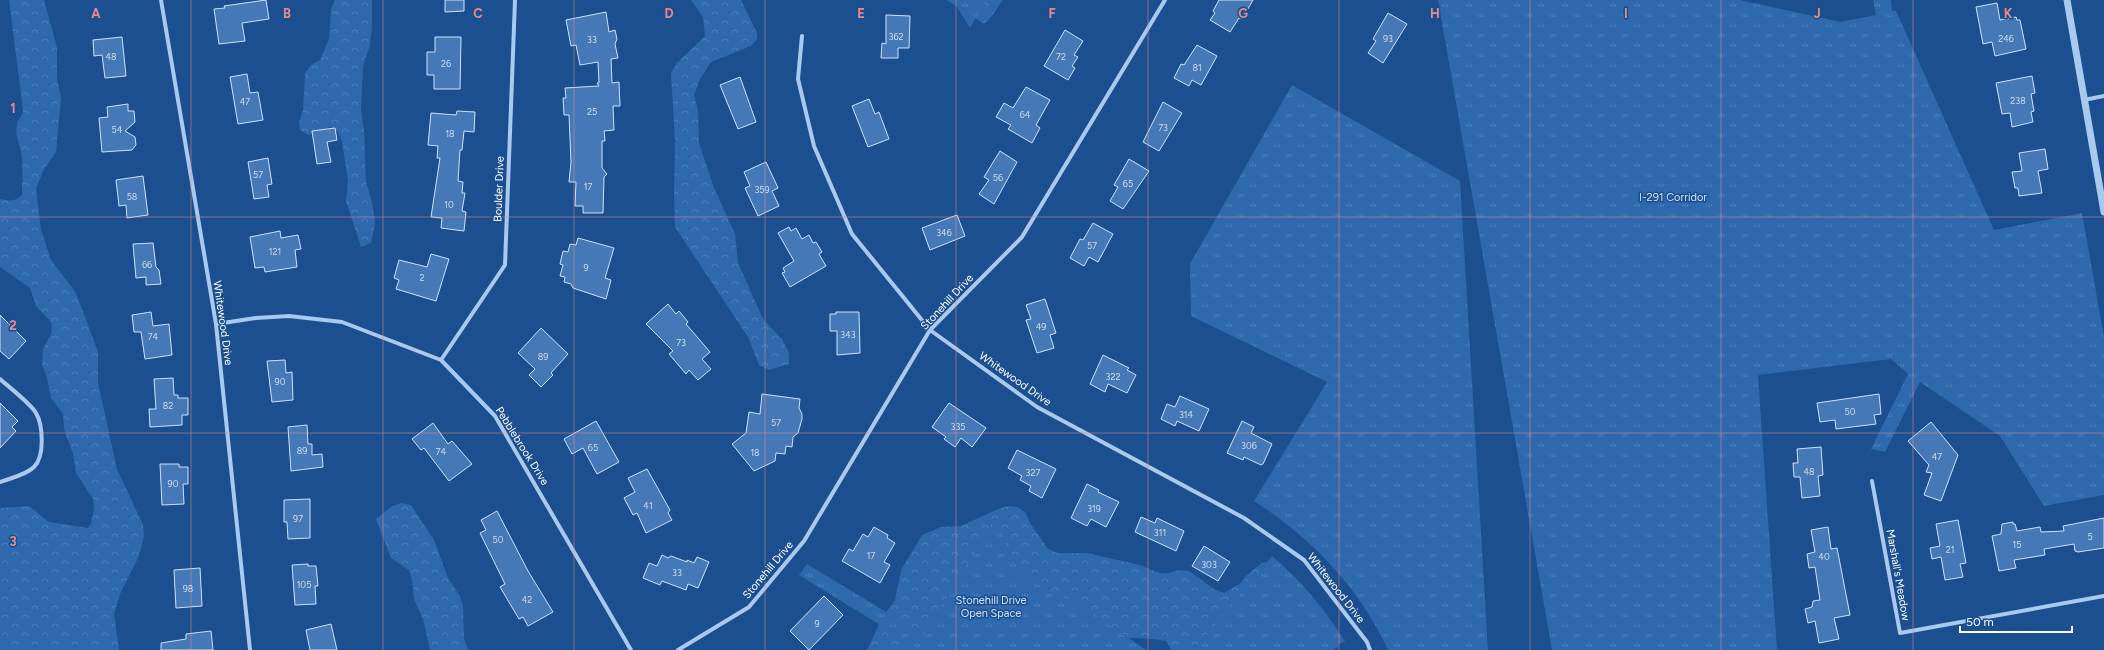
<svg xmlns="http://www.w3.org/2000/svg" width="2104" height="650" viewBox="0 0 2104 650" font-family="Figtree,sans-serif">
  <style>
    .forest { fill: url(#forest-crowns) }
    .park { fill: url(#park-tufts) }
    .building { fill: #4478b7; stroke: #cfe3fa }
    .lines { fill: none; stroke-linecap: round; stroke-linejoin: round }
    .minor { stroke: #a9c9ee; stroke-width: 4 }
    .tertiary { stroke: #a9c9ee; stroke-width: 7 }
    .grid { fill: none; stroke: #e88989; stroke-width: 1; stroke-opacity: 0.55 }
    .labels { text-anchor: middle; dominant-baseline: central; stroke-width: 3; stroke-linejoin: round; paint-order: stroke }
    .number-label { font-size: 9px; fill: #d0dded }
    .street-label { font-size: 11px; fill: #fff; stroke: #1b4f8f }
    .park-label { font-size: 11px; fill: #cfe3fa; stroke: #1b4f8f }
    .grid-label { font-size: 13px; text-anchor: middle; font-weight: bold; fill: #e88989; stroke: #1b4f8f; stroke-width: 3; stroke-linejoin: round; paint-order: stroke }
  </style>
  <defs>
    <pattern id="forest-crowns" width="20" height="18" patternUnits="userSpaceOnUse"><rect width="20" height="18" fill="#2e69ad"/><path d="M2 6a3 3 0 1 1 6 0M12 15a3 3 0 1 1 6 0" fill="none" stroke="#4d80b9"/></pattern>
    <pattern id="park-tufts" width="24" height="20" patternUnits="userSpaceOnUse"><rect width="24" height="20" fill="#2e69ad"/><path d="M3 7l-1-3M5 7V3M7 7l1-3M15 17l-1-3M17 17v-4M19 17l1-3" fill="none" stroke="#4d80b9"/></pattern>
  </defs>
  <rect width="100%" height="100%" fill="#1b4f8f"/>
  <path class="forest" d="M9,0H44L57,48V78L61,99L56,152L44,169L36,189L41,230L51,260L76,293L98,352V383L117,469L143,525L144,536L139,556L120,594L114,614L119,650H0V508L29,506L49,522L88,528L91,524L94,509L93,499L76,473L73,454L64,429L63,414L51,398L47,378L42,364L43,349L52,332L51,322L36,306L30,288L0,267V199C8,201 16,202 22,195C22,184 23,172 22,160C21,141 9,131 23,113V110Z
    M335,0H372V25L370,45L363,66L361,109L364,130L366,182L372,202L375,223L371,243L361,247L346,201L348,181L342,142L338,132L330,127L309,135L300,130L299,121L303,111L305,73L311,65L320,60L329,39L331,9Z
    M691,0H741L757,33V39L751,46L711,62L700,79L694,95L698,110L699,143L714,188L735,234L738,263L763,319L782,339L789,353V364L769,370L759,365L748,337L675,227L674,193L675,141L671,73L676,64L705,36L703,17Z
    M947,0H1003C996,8 993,17 984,24Z
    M401,503L411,505L434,540L448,578L460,596L463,606L464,638L468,650H430L423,619L414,599L412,580L409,570L391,558L376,519L392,506Z
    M1008,506L1018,507L1026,513L1030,523L1048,549L1058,553H1087L1140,565L1159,573H1169L1179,570L1189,571L1214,589L1224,593L1241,583L1247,575L1262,563L1272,562L1340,636L1338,647L1332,650H1171L1166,641C1115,632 1065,646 1014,650C967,650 914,650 867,650L883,616L895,600L901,570L922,535L941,527L961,526L998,509Z"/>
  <path class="park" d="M953,0H986L970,28Z
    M1438,0H1740L1840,22L1876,15L1873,0H1891L1892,11H1896L1994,230L2082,213L2104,337V495L2044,506L2000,436L1920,382L1885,452L1871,449L1908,374L1891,359L1758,375L1777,650H1552Z
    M1292,85L1460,181L1488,650H1388C1360,588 1310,537 1254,501L1327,382L1191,316L1190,264Z
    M995,518L1021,576L1082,606L1146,650H912L916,647L799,575L807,564L924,635Z
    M1272,556C1301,580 1324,609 1345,641L1329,650H1194Z"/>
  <path class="building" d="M266,0L269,19L242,23L245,41L219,44L214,9L225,8L224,6Z
    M445,0H464V11L445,12Z
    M1219,0H1253L1242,19L1239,18L1230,32L1210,20L1215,13L1213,11Z
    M1997,3L2000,20L2016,17L2017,20H2020L2026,49L1995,56L1992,42L1983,44L1976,7Z
    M606,12L609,32L615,30L617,39L615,44L618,58L611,59L612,83L619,82L620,106H613L614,130L604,131L605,141H602V168L607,174L604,177L603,213H583V206H575L576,182H569L571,162L569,115H564L563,98H566L565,88L599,86L597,83H599L598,62L580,65L576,45L571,46L566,20Z
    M1388,13L1407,24L1383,63L1368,53L1376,41L1373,39Z
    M886,15L910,16L909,48H898V58H881L882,43L886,44Z
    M1065,30L1083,41L1074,55L1078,57L1072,66L1075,68L1068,80L1044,66Z
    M122,37L126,76L105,78L102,55L94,56L93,40Z
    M435,37H461L460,89H434V75H427V52H435Z
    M1197,45L1217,56L1201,85L1192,80L1189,86L1174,78L1181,64L1184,65Z
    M247,74L250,93L258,92L263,120L238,124L230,77Z
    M2032,76L2035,93L2031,94L2034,111L2031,112L2033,122L2012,127L2010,113L2002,114L1996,83Z
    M740,77L756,122L738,129L720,85Z
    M1026,87L1050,100L1036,125L1040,128L1032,143L1008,129L1011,125L996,117L1004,103L1013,108Z
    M869,99L875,114L879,112L889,139L868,147L852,106Z
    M1163,102L1182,113L1159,151L1143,142Z
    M128,104V111H134L135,122L125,131L135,137L136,145L132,150L102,152L99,118L108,117L107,107Z
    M457,111L475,112L474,132L464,131L462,150H460L458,181L463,182L462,193H465L462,211L466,212L464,231L441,228L442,218L431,217L440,158H437L438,146L428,145L431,113L456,115Z
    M335,128L337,140L327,142L331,162L317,164L312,131Z
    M2045,149L2048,169L2038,171L2042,193L2019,196L2018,188H2015L2012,172L2022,171L2019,153Z
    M1000,151L1017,162L994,204L979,194L989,180L984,177Z
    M268,158L272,184L267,185L269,197L254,199L248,162Z
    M1129,159L1149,171L1123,209L1110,201L1118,187L1114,185Z
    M766,162L778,188L772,191L779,206L758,216L745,188L750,186L744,172Z
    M143,176L148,215L127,218L126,205L119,206L116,180Z
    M957,215L965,236L930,250L922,228Z
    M1093,223L1113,234L1098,262L1089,257L1084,266L1070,258L1080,239L1083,240Z
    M789,227L791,231L796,228L802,239L809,235L813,243L816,242L822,252L819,254L826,266L790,287L782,273L785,272L783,268L794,261L778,233Z
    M280,231L281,238L298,235L301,249L295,250L297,267L265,272L264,267L255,268L250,237Z
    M578,238L614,248L605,278L611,280L606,299L573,288L571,284L564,282L565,277L560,276L563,265L560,264L563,251L568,252L570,244L576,245Z
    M153,243L156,267L159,270L161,284L146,285V277L136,278L133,244Z
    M431,254L449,259L436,301L396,289L399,280L394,278L399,260L427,267Z
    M1045,299L1056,333L1050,335L1054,348L1037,353L1026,320L1031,319L1026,305Z
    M668,304L676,314L679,311L688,322L686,324L710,352L702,359L711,369L698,380L689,370L686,374L669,354L673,351L646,324Z
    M151,312L153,326L169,324L172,355L145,359L141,332H134L132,315Z
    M836,312H859L860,353L837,355V331H830V314H836Z
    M0,315L26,341L9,359L0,351Z
    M541,328L568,354L551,373L553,375L541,387L529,375L535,369L518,353Z
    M1103,355L1129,368L1127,370L1136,375L1127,393L1108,384L1105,392L1090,384Z
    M285,360L286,373L292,372L293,400L272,402L267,361Z
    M173,378L174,395H178V398H188V415H182V425L150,427L149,409H156L154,379Z
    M762,394L800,399L799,408L802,414V419L798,433L793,437L792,447L786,446L785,454L776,453L775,461L754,471L732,444L746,433L749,412L760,414Z
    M1879,394L1881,414L1874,415L1876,424L1836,429L1835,420L1820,422L1817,403Z
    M1180,396L1209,409L1199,431L1177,421L1175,426L1161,419L1167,404L1175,407Z
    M0,403L18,421L12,427L16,431L0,448Z
    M949,403L986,428L972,447L961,438L955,447L944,439L946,437L932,427Z
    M596,421L619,462L597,474L583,448L572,454L564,439Z
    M1242,421L1254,427L1251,433L1272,444L1263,464L1261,465L1244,457L1243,460L1227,453Z
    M1931,422L1958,455L1941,501L1924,495L1932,473L1926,472L1929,465L1908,441Z
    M433,423L448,444L452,441L472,464L449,481L424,448L421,450L412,439Z
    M307,425L308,444H312V455L322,454L323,467L291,471L288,427Z
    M1821,447L1823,475L1818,476L1820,496L1802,498L1800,477H1794L1793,463H1798L1797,449Z
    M1017,450L1056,469L1042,498L1029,491L1031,486L1020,480L1022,476L1008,468Z
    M160,464H179V467H188V484H183L184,504L162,505Z
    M647,469L670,510L668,513L672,520L646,533L637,513L633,515L624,498L635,492L628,478Z
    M1087,484L1099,490L1098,492L1119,502L1106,527L1091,519L1087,526L1071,518Z
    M310,499V538L288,539L287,522H284V500Z
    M497,511L528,571L553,612L528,626L523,617L519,619L500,587L505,584L480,533L486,530L481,520Z
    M1141,517L1155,523L1157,518L1184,531L1176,551L1135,532Z
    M2104,518V548L2078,552L2075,551L2074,544L2044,549L2045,555L2014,560L2016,568L1999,571L1992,536L2001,534L2002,524L2013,522V524H2015L2017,531L2040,527L2041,532L2064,531L2063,526Z
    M1958,520L1966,563L1960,564L1963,577L1945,580L1941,557L1932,559L1930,548L1940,546L1936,524Z
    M874,527L888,535L887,538L895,543L884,562L890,565L880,583L842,561L849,549L853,551L863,534L868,537Z
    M1828,527L1831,549L1837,548L1850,615L1834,618L1839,639L1819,643L1815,621L1808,623L1805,609L1812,607L1813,601L1820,600L1815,567L1809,568L1807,554L1815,552L1811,530Z
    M1204,546L1230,562L1218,581L1192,566Z
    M662,555L668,558L671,556L687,562V560L694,563L697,557L709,562L698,588L688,584L686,590L662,581L660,585L643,578L649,563L657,566Z
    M308,564V566H316L318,586H315L316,604L295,605L292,565Z
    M200,568L202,606L176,608L174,570Z
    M824,596L843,615L809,650L790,631Z
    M331,624L337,650H310L306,630Z
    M211,631L213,650H161V643L186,639V634Z"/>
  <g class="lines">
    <path class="minor" d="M161,0L216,324L250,650
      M802,36L798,79L814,146L852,234L930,330L1037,407L1244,518L1304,560L1367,642L1370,650
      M2084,100L2104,96
      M216,324L256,318L289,316L342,322L441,360L495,416L631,650
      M441,360L505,265L515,0
      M0,379C9,387 31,404 36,413C43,425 45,456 34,467C26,475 11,478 0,482
      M1872,481L1900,633L2104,596
      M678,650L749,607L804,541L930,330L1022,237L1165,0"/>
    <path class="tertiary" d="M2067,0L2104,212"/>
  </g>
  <path class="grid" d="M191,0V650M383,0V650M574,0V650M765,0V650M956,0V650M1148,0V650M1339,0V650M1530,0V650M1721,0V650M1913,0V650M0,217H2104M0,433H2104"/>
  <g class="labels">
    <g class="number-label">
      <text x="896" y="36">362</text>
      <text x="1388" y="38">93</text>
      <text x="2006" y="38">246</text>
      <text x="592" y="39">33</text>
      <text x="111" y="56">48</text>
      <text x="1061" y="56">72</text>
      <text x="446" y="63">26</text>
      <text x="1197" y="67">81</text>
      <text x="2018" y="100">238</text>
      <text x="245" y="101">47</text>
      <text x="592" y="111">25</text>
      <text x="1025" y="114">64</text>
      <text x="1163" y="127">73</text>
      <text x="117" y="129">54</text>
      <text x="450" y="133">18</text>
      <text x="258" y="174">57</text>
      <text x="998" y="177">56</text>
      <text x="1128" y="183">65</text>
      <text x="588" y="186">17</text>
      <text x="762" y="189">359</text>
      <text x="132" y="196">58</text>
      <text x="449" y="204">10</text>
      <text x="944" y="232">346</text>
      <text x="1092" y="245">57</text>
      <text x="275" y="251">121</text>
      <text x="147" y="264">66</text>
      <text x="586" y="267">9</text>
      <text x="422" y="277">2</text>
      <text x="1041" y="326">49</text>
      <text x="848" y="334">343</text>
      <text x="153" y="336">74</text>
      <text x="681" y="342">73</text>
      <text x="543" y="356">89</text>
      <text x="1113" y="376">322</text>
      <text x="280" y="381">90</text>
      <text x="168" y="405">82</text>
      <text x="1850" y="411">50</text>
      <text x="1186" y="414">314</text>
      <text x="776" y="422">57</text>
      <text x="958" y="426">335</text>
      <text x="1249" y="445">306</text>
      <text x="593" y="447">65</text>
      <text x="302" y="450">89</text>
      <text x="441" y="451">74</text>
      <text x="755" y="452">18</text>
      <text x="1937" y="456">47</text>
      <text x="1809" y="471">48</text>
      <text x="1033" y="472">327</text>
      <text x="173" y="483">90</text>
      <text x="648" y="505">41</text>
      <text x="1094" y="508">319</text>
      <text x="298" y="518">97</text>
      <text x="1160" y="532">311</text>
      <text x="2090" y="536">5</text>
      <text x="498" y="539">50</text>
      <text x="2017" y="544">15</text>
      <text x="1950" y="549">21</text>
      <text x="871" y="555">17</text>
      <text x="1824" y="556">40</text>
      <text x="1209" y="564">303</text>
      <text x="677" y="572">33</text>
      <text x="304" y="584">105</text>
      <text x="188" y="588">98</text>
      <text x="527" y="599">42</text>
      <text x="817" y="623">9</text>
    </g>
    <g class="street-label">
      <text transform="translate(499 189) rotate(-88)">Boulder Drive</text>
      <text transform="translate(947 302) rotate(-47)">Stonehill Drive</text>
      <text transform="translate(223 323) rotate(82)">Whitewood Drive</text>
      <text transform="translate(1015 379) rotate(35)">Whitewood Drive</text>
      <text transform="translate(522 446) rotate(58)">Pebblebrook Drive</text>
      <text transform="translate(768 570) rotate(-50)">Stonehill Drive</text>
      <text transform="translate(1898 575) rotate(80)">Marshall's Meadow</text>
      <text transform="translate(1336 588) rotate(52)">Whitewood Drive</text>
    </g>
    <g class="park-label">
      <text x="1673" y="197">I-291 Corridor</text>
      <text x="991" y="600">Stonehill Drive<tspan x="991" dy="13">Open Space</tspan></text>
    </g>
  </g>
  <g class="grid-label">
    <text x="96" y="18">A</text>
    <text x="287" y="18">B</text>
    <text x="478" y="18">C</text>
    <text x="669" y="18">D</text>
    <text x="861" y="18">E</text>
    <text x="1052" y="18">F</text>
    <text x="1243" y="18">G</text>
    <text x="1435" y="18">H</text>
    <text x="1626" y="18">I</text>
    <text x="1817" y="18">J</text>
    <text x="2008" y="18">K</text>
    <text x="13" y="113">1</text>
    <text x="13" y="330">2</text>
    <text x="13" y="546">3</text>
  </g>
  <path d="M1960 626v6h112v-6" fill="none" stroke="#ffffff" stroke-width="2"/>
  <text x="1966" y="626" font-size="12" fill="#ffffff" stroke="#1b4f8f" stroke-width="3" paint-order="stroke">50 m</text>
</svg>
